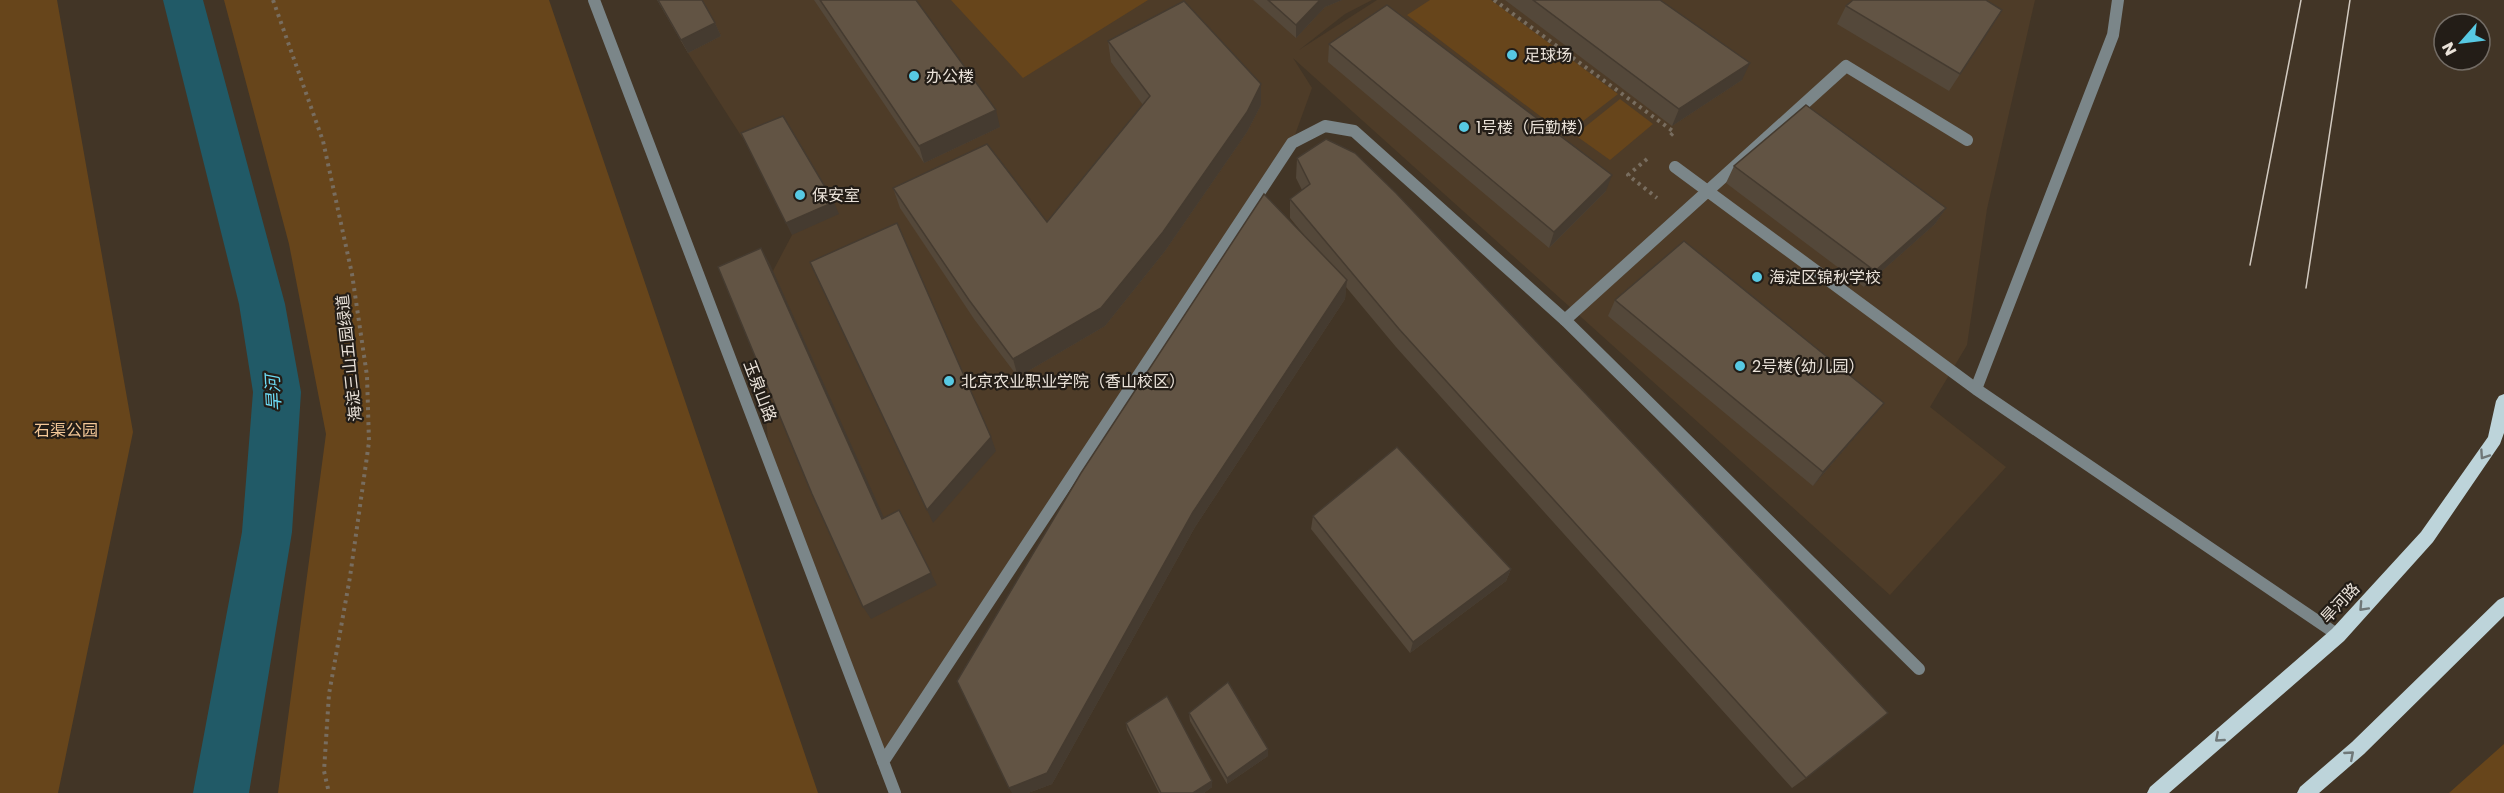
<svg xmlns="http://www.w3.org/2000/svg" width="2504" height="793" viewBox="0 0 2504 793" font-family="Poppins,'Noto Sans SC',sans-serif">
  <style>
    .built { fill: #4e3c28 }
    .green { fill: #67451b }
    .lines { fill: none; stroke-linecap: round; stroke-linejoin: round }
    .canal { fill: #215a67; fill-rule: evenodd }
    .path { stroke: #786d5f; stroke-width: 4; stroke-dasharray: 3 4.5; stroke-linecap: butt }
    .lane { stroke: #7b8689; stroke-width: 12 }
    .street { stroke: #7b8689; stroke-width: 12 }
    .primary { fill: #bdd4da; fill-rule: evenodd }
    .tram { stroke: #d2cac0; stroke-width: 1.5 }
    .wall { fill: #54483a }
    .shaded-wall { fill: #453b30 }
    .building { fill: #625444; stroke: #453b30; stroke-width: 1.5 }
    .oneway { stroke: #707878 }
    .poi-dot { fill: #57c9e3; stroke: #231d17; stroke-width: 2 }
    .labels { text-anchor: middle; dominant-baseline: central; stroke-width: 4.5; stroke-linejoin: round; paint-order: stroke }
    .poi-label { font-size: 16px; fill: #eae2d9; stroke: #231d17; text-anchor: start }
    .street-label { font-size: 16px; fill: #eae2d9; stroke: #231d17 }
    .park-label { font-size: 16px; fill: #f4c898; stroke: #231d17 }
    .water-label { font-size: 18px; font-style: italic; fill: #6ddbf5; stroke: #231d17 }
  </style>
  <rect width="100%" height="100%" fill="#423526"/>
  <path class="built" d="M658,0H1372L1345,14L1299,50L1377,0H2035L1987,209L1967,345L1930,407L2006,467L1890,595L1293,58L1312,88L1292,143L883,762L770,465L756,298L765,286L792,235L747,145L688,53Z"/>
  <path class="green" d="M0,0H57L133,432L58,793H0Z
    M224,0H549L818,793H278L326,434L289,244Z
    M951,0H1148L1023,78Z
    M1430,0H1491L1618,94L1565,135L1407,15Z
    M1620,99L1653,124L1610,160L1575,135Z
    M2504,744V793H2449Z"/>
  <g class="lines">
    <path class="canal" d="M163,0H203L285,304L301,392L292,532L249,793H193L242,532L253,392L239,304Z"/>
    <path class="path" d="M273,0L323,141L352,274L367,376L369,442L350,577L329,694L324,771L329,793
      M1494,0L1674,132L1670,136
      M1647,159L1628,175L1657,198"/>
    <path class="lane" d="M2118,0L2113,35L1976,389L2338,635
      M1675,167L1976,389
      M1565,320L1846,66L1967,140"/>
    <path class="street" d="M594,0L895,793
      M883,762L1292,143L1325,126L1354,131L1565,320L1919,669"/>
    <path class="primary" d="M2504,394V433L2500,444L2433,542L2344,641L2169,793H2147L2150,787L2332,629L2421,532L2488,437L2496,401L2499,396Z
      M2504,597V616L2364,754L2319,793H2297L2300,787L2352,742L2498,600Z"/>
    <path class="tram" d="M2250,265L2301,0
      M2306,288L2350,0"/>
  </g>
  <path class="wall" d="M657,0H702L715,23L721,36L688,53Z
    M814,0H916L1000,127L924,163Z
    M1253,0H1342L1325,7L1296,38Z
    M1505,0H1660L1742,80L1672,126Z
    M1846,6L2002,10L1949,91L1837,24Z
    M1108,41L1261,105L1247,132L1165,251L1105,326L1018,377L974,319L900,208L893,188L1047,222L1143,105L1111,62Z
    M1329,44L1606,191L1549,248L1328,62Z
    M1297,158L1806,778L1792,788L1396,347L1346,287L1345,299L1195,527L1052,784L1028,793H1012L1304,235L1290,218V199L1302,190L1296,178Z
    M1734,166L1946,208L1935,224L1864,287L1726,183Z
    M1615,300L1872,417L1813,486L1608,316Z
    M1313,516L1511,569L1506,581L1410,653L1311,529Z
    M1189,713L1268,749V756L1227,784L1190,721Z
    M1126,723L1212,787L1204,793H1159L1127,730Z"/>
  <path class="shaded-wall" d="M1320,0H1342L1325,7L1296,38V25Z
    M715,23L721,36L688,53L681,40Z
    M1750,63L1742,80L1672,126L1679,109Z
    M1261,84V105L1247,132L1165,251L1105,326L1018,377L1013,359Z
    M996,110L1000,127L924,163L919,146Z
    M1612,175L1606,191L1549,248L1554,232Z
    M834,202L839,214L792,235L786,223Z
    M1946,208L1935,224L1864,287L1875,271Z
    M761,248L770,264L890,531L882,519Z
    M1347,280L1345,299L1195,527L1052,784L1028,793H1012L1009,788Z
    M1884,403L1872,417L1813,486L1823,472Z
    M991,437L996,451L933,523L927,510Z
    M899,510L937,585L871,619L863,607Z
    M1511,569L1506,581L1410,653L1413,642Z
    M1268,749V756L1227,784V778Z
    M1212,781V787L1204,793H1193Z"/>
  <path class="building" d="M658,0H702L715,23L681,40Z
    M820,0H916L996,110L919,146Z
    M1268,0H1320L1296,25Z
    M1533,0H1660L1750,63L1679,109Z
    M1853,0H1986L2002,10L1960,74L1846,6Z
    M1184,1L1261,84L1247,112L1163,232L1101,308L1013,359L969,300L893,188L987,144L1047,222L1150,96L1108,41Z
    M1387,5L1612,175L1554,232L1329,44Z
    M1806,105L1946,208L1875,271L1734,166Z
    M783,116L834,202L786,223L741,133Z
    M1326,139L1355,153L1396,193L1888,713L1806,778L1399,329L1290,199L1310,184L1297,158Z
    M1264,194L1347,280L1193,512L1047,773L1009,788L957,681L1081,473Z
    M897,223L991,437L927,510L810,262Z
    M1684,241L1884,403L1823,472L1615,300Z
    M761,248L882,519L899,510L931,573L863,607L812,494L718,267Z
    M1397,447L1511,569L1413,642L1313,516Z
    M1228,682L1268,749L1227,778L1189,713Z
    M1167,696L1212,781L1193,793H1161L1126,723Z"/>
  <defs><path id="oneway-chevron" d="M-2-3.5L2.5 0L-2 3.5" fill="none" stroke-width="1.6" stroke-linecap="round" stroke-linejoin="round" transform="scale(1.5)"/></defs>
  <g class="oneway">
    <use href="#oneway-chevron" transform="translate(2484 455) rotate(124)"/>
    <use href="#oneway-chevron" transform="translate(2363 607) rotate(133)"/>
    <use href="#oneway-chevron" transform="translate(2219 738) rotate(139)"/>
    <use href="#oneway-chevron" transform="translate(2350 755) rotate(-41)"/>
  </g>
  <g class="poi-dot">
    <circle cx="1512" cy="55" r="6"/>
    <circle cx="914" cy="76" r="6"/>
    <circle cx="1464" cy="127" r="6"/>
    <circle cx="800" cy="195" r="6"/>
    <circle cx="1757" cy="277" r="6"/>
    <circle cx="1740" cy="366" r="6"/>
    <circle cx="949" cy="381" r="6"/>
  </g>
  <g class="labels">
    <g class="poi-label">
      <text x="1524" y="55">足球场</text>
      <text x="926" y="76">办公楼</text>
      <text x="1476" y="127">1号楼（后勤楼）</text>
      <text x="812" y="195">保安室</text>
      <text x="1769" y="277">海淀区锦秋学校</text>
      <text x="1752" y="366">2号楼(幼儿园）</text>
      <text x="961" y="381">北京农业职业学院（香山校区）</text>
    </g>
    <g class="street-label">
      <text transform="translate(349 358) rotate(-96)">海淀三山五园绿道</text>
      <text transform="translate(760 391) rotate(69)">玉泉山路</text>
      <text transform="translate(2340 603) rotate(-47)">旱河路</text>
    </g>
    <g class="park-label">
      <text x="66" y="430">石渠公园</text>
    </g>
    <g class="water-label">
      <text transform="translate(273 393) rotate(-93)">旱河</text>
    </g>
  </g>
  <g transform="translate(2462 42) rotate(242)"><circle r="28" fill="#231d17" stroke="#736c65" stroke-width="1.5"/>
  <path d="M0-4.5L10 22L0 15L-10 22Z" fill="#57c9e3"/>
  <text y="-9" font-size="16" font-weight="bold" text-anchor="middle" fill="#eae2d9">N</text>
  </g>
</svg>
